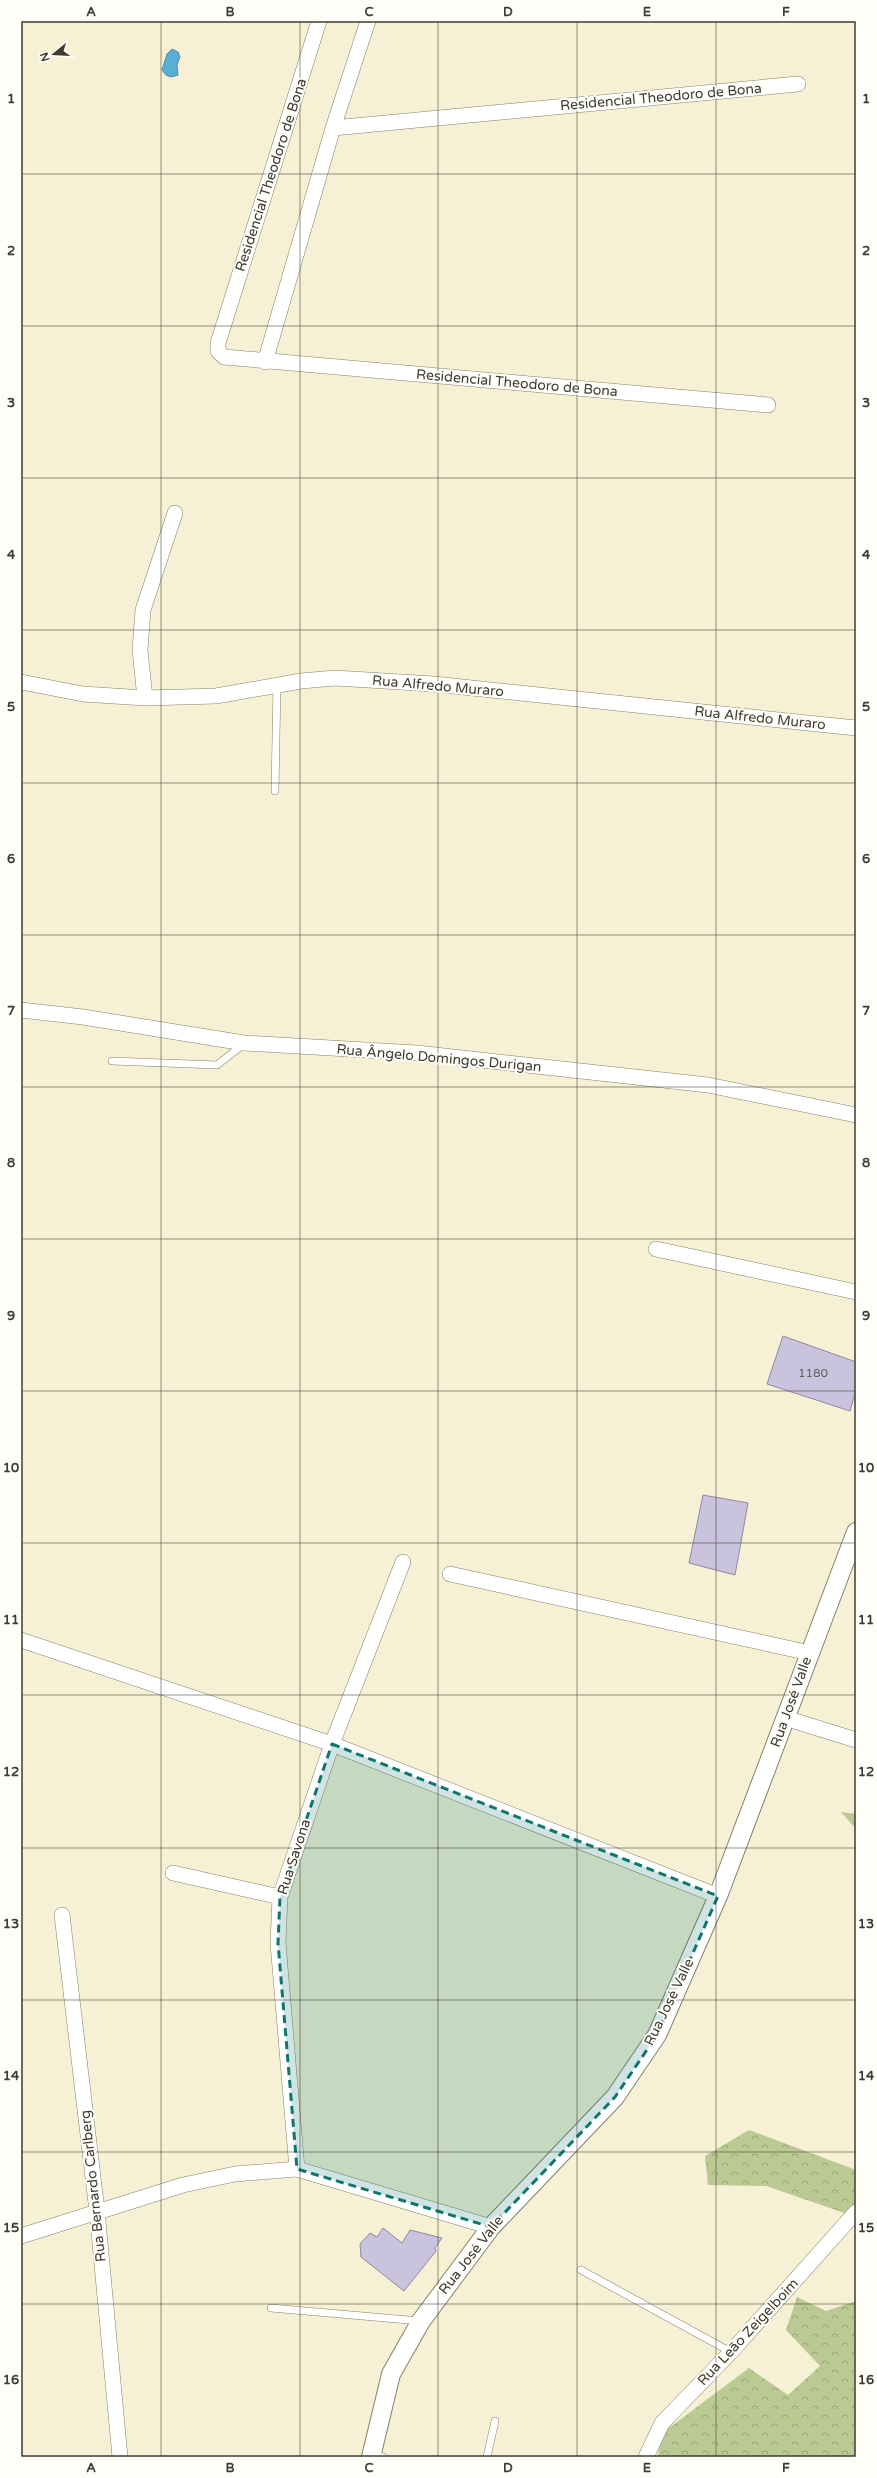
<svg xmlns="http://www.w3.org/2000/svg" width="877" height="2478" viewBox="0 0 877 2478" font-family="'Varela Round',sans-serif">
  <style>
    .forest { fill: url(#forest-crowns) }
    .water { fill: #57afd5; stroke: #508ca4 }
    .building { fill: #cac3de; stroke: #8e87a0 }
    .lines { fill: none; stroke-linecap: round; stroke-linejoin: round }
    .service-casing { stroke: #858167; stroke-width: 8 }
    .minor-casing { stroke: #858167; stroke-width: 16 }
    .tertiary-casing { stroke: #858167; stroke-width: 20 }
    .service { stroke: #fff; stroke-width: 7 }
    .minor { stroke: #fff; stroke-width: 15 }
    .tertiary { stroke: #fff; stroke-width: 18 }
    .marked { fill: #0f766e; fill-opacity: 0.2; stroke: #0f766e; stroke-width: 3; stroke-dasharray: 8 5; stroke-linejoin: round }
    .grid { fill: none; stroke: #3e3c31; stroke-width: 1; stroke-opacity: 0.55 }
    .labels { text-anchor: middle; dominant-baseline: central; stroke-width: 4; stroke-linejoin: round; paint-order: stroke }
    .number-label { font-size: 12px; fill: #615e5c }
    .street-label { font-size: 14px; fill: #3e3c31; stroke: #fefdf8 }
    .neatline { fill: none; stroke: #3e3c31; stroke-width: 1.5 }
    .grid-label { font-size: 13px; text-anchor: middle; font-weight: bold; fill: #3e3c31 }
  </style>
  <defs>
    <pattern id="forest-crowns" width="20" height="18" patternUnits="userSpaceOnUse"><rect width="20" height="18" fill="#bbca92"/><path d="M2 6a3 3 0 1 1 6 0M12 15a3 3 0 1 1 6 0" fill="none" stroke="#99a578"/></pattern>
  </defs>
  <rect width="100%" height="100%" fill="#f6f1d5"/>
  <path class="forest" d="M841,1812L856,1814V1829Z
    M749,2130L856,2170V2217L766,2186L708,2185L705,2156Z
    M797,2297L826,2311L856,2301V2457H658L661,2434L749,2368L788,2395L820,2366L786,2330Z"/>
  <path class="water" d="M172,49L178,52L180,57L177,65L178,75L171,77L166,75L162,70L167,54Z"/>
  <path class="building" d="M783,1336L856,1362V1390L850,1411L767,1384Z
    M703,1495L748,1503L735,1575L689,1563Z
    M383,2228L402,2243L410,2230L442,2238L435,2248L436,2251L404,2291L361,2257L360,2244L370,2233L377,2237Z"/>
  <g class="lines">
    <g class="service-casing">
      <path id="service" d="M275,791L277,686
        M112,1061L217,1065L244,1044
        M581,2270L731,2352
        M271,2308L420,2321
        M371,2455L383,2457
        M487,2457L495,2421"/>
    </g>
    <g class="minor-casing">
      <path id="minor" d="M319,21L218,343V351L224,357L768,405
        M333,128L798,84
        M265,362L333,128L368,21
        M21,682L83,694L145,698L216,696L301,681L335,678L434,684L856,728
        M145,698L140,650L143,610L175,513
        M21,1010L83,1017L244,1043L417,1053L708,1085L856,1115
        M656,1249L856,1292
        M450,1574L810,1653
        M21,1640L332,1744L718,1896
        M785,1718L856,1740
        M173,1873L280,1897
        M62,1915L97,2211L120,2457
        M297,2169L278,1943L280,1897L332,1744L403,1562
        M21,2236L183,2185L235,2174L297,2169L491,2227
        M646,2457L662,2423L731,2352L856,2212"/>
    </g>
    <g class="tertiary-casing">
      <path id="tertiary" d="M371,2457L391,2374L421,2321L491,2227L615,2097L657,2035L718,1896L856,1532"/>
    </g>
    <use href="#service" class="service"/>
    <use href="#minor" class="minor"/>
    <use href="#tertiary" class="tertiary"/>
  </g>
  <path class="marked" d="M332,1744L718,1896L657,2035L615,2097L491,2227L297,2169L278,1943L280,1897Z"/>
  <path class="grid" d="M161,21V2457M300,21V2457M438,21V2457M577,21V2457M716,21V2457M21,174H856M21,326H856M21,478H856M21,630H856M21,783H856M21,935H856M21,1087H856M21,1239H856M21,1391H856M21,1543H856M21,1695H856M21,1848H856M21,2000H856M21,2152H856M21,2304H856"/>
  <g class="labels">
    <g class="number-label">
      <text x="813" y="1373">1180</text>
    </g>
    <g class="street-label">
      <text transform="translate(661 97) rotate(-5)">Residencial Theodoro de Bona</text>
      <text transform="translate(271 175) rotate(-72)">Residencial Theodoro de Bona</text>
      <text transform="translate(517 383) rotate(5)">Residencial Theodoro de Bona</text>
      <text transform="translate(438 686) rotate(5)">Rua Alfredo Muraro</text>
      <text transform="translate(760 718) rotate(6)">Rua Alfredo Muraro</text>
      <text transform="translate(439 1058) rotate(5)">Rua Ângelo Domingos Durigan</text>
      <text transform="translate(791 1702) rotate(-70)">Rua José Valle</text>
      <text transform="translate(294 1857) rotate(-72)">Rua Savona</text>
      <text transform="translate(669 2002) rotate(-64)">Rua José Valle</text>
      <text transform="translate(93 2186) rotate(-96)">Rua Bernardo Carlberg</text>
      <text transform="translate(471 2255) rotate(-52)">Rua José Valle</text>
      <text transform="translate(748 2332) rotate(-47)">Rua Leão Zeigelboim</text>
    </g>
  </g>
  <rect width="877" height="2478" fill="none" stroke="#fefdf8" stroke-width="44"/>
  <g transform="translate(54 54) rotate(252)" stroke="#fefdf8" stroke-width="3" paint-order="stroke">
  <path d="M0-3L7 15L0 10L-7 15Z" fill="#3e3c31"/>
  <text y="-6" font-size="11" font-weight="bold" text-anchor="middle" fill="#3e3c31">N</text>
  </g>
  <rect x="22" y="22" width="833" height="2434" class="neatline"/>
  <g class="grid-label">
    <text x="91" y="16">A</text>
    <text x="230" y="16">B</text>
    <text x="369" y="16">C</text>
    <text x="508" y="16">D</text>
    <text x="647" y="16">E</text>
    <text x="786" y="16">F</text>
    <text x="11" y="103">1</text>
    <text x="866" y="103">1</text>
    <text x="11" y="255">2</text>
    <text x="866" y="255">2</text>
    <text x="11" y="407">3</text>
    <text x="866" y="407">3</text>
    <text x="11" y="559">4</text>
    <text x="866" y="559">4</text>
    <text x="11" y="711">5</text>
    <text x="866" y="711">5</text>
    <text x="11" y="863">6</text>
    <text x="866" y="863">6</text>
    <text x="11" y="1015">7</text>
    <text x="866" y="1015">7</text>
    <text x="11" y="1167">8</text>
    <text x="866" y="1167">8</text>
    <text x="11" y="1320">9</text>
    <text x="866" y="1320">9</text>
    <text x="11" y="1472">10</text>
    <text x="866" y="1472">10</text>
    <text x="11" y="1624">11</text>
    <text x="866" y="1624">11</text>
    <text x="11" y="1776">12</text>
    <text x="866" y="1776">12</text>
    <text x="11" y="1928">13</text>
    <text x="866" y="1928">13</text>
    <text x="11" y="2080">14</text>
    <text x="866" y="2080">14</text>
    <text x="11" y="2232">15</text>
    <text x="866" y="2232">15</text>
    <text x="11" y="2384">16</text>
    <text x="866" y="2384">16</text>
    <text x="91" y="2472">A</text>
    <text x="230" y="2472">B</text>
    <text x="369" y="2472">C</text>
    <text x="508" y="2472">D</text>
    <text x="647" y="2472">E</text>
    <text x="786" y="2472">F</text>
  </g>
</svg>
